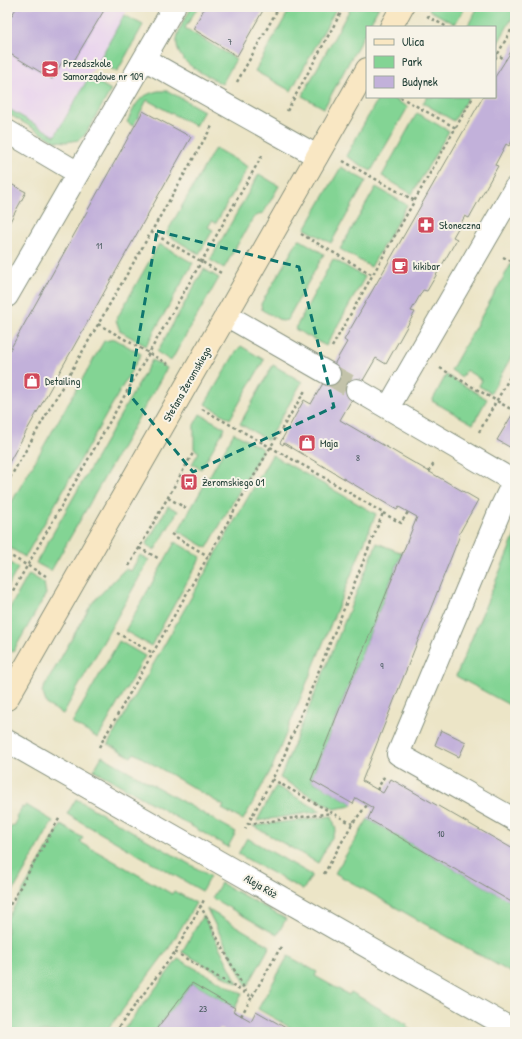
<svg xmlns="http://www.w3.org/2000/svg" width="522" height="1039" viewBox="0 0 522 1039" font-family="'Patrick Hand',sans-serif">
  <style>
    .built { fill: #e8d2ee }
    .green { fill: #83d494; stroke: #518864 }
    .building { fill: #c2b1da }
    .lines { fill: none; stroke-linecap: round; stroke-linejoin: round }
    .street-tunnel { stroke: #c3c3aa; stroke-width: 22; stroke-dasharray: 22 11; stroke-linecap: butt }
    .street-casing { stroke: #86917e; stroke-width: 24 }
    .secondary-casing { stroke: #86917e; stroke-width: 24 }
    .path { stroke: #86917e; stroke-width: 2.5; stroke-dasharray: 3 3; stroke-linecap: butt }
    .street { stroke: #fff; stroke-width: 22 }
    .secondary { stroke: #f9e7c3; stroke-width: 22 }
    .marked { fill: none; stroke: #0f766e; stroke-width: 3; stroke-dasharray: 8 5; stroke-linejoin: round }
    .labels { text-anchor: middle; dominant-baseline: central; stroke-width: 4; stroke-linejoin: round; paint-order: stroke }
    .number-label { font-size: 9px; fill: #485a5e }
    .poi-label { font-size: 11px; fill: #1f3d34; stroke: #f7f3e8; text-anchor: start }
    .street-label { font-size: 11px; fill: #1f3d34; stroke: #f7f3e8 }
  </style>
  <rect width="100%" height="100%" fill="#f7f3e8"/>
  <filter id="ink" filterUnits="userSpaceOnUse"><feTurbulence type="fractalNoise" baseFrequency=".025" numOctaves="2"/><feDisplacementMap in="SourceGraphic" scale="8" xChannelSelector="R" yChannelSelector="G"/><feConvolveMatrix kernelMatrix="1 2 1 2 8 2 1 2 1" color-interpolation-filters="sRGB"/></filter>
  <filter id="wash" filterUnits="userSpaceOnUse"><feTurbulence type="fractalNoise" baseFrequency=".012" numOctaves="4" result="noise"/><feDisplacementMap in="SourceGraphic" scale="16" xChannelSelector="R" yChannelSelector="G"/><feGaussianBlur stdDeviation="0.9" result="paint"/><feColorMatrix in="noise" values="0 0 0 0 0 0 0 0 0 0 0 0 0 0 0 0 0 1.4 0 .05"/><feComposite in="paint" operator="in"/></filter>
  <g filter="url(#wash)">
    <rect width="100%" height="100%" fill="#ece5c7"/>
    <path class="built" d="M7,7H129L55,136L7,108Z"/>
    <path class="green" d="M192,7H198L185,28L236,59L222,84C201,72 166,60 180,29C183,21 188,14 192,7Z
      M291,7H337L291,91L255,71Z
      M351,7H379L368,27H367V29L324,108L302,96Z
      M430,7H465L455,24L429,10Z
      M478,7H515V13L495,48V27H467Z
      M124,15L143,25L117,72L99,61Z
      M89,77L111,90L85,135L78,140L67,142L55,141L7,113V108L55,136Z
      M158,91H168L204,111L195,126L147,100L133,126L127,122C136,105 137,96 158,91Z
      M379,97H390L408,107L371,171L346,156Z
      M427,97H468L454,121L423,103Z
      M417,113L449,131L412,194L382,176Z
      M215,148L248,167L216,223L212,221L208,227L213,230L199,254L166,234Z
      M341,167L366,181L331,243L305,229Z
      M259,174L279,186L264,212L253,218L224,268L210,260Z
      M376,187L407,205L371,267L340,249Z
      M299,239L324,254L287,320L282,321L262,310L261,304Z
      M159,244L193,263L146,346L120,331L116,320Z
      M333,259L365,277L326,346L295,329Z
      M511,264L515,266V350L491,393L479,386L482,380L466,370L462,377L451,370Z
      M204,269L219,278L171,361L157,352Z
      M115,339L141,354L25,557L7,546V510L104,341Z
      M241,346L264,360L230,419L205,404L237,350Z
      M152,360L167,368L51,571L36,563Z
      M273,365L302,382L268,440L240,424Z
      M446,375L487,399L473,424L432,401Z
      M200,414L225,428L201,469L192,464L199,452L194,449V425Z
      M234,433L263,449L207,548L178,531Z
      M272,455L376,514L271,770L243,820L222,809L224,806L134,753L131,757L108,744Z
      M168,506L178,511L155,550L146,545Z
      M515,535V708L456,676Z
      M175,542L201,557L151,646L125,631Z
      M377,543L402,553L311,780L353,804L351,806L334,809L280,778Z
      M140,555L149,560L63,714L47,705L42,691L92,603L125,569L131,571Z
      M7,561L18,568L7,588Z
      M29,574L44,583L46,594L13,652L7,649V613Z
      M119,641L145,656L98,738L72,723Z
      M102,756L236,832L228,847L94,770Z
      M276,786L321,811L257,821Z
      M76,799L210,876L202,891L67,814Z
      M26,805L53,821L7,902V835L12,825L14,826L18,819L16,818L22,807L24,808Z
      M332,816L336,830L318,863L253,826Z
      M368,819L515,904V975L335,873Z
      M61,825L83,838L80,842L172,894L174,891L196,903L169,948L106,1032H7V919Z
      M247,838L312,875L303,890L238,854Z
      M221,883L286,919L277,935L212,898Z
      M207,909L270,946L247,987Z
      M203,915L238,984L182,952Z
      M288,956L317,972L315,976L349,995L351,992L408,1025L406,1027L414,1032H298L258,1009Z
      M178,959L242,994L235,1008L192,983L154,1032H122Z"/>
    <g id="blocks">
      <path class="building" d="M17,7H106L72,64L64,59L52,79L7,52V16L10,18Z
        M205,7H265L237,56L193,29Z
        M515,42V136L509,146L506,144L495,165L498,166L469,218L465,216L453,237L457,239L427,291L423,290L411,311L415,312L386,364L376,358L340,420L478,500L459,534L460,535L362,781L383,793L391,779L515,850V904L368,819L373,808L356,798L353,804L311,780L417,517L399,507L397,510L284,443L283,445L280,443L304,400L311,404L347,342L344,340L483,97H495V77L512,50L511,49Z
        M143,111L191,137L7,466V355Z
        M7,182L26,192L7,227Z
        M515,410V450L497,440Z
        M441,730L466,742L459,757L435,745Z
        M192,983L235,1008L233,1011L251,1021L256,1011L293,1032H228L220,1028L217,1032H154Z"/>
    </g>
  </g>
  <g filter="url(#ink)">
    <use href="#blocks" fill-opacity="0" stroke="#86917e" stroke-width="1"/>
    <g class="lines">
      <path class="street-tunnel" d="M329,374L357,390"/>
      <g class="street-casing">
        <path id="street" d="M144,59L317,156
          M7,131L78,173
          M7,296L174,7
          M226,315L329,374
          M357,390L515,482
          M388,408L515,188
          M514,481L501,508L398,754L515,820
          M7,741L515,1031"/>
      </g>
      <g class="secondary-casing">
        <path id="secondary" d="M391,27L402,7
          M7,699L367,69"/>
      </g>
      <path class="path" d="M427,16L447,27
        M495,53L506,60
        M495,59L515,23
        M237,82L279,7
        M400,97L456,128
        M287,111L344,7
        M343,161L415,201
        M151,232L221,273
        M301,234L373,275
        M503,257L515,263
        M98,324L168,364
        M332,347L473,97
        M440,368L514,411
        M202,409L315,472L383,513L282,761L245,829
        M479,432L515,368
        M429,472L434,463
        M7,483L212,126
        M168,498L186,508
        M383,513L401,523L408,512
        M171,534L208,556
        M139,548L158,558
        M7,554L46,576
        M129,566L193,453
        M7,601L263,154
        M117,633L153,653
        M99,747L270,448L306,389
        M272,779L352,824
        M377,790L385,775
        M248,824L332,813
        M324,874L352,824L367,805
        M200,905L246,992
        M7,910L60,817
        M175,952L252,997L282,945
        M241,1016L252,997
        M115,1032L175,952L204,900"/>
      <use href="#street" class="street"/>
      <use href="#secondary" class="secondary"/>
    </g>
  </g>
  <path class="marked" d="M157,231L299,267L334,407L193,472L129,394Z"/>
  <defs>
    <g id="school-square" transform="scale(0.9)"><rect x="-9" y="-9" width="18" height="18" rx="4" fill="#d1495b" stroke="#f7f3e8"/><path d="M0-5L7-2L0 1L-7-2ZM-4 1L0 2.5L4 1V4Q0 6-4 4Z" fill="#fff"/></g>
    <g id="pharmacy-square" transform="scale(0.9)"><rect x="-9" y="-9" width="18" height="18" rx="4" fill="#d1495b" stroke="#f7f3e8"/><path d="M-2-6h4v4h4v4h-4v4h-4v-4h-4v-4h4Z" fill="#fff"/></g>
    <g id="cafe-square" transform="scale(0.9)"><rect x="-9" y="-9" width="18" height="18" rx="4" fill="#d1495b" stroke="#f7f3e8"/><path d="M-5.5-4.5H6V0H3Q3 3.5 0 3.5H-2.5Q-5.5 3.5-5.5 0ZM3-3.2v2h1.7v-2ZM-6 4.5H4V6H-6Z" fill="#fff"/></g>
    <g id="shop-square" transform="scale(0.9)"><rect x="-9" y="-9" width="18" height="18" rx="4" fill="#d1495b" stroke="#f7f3e8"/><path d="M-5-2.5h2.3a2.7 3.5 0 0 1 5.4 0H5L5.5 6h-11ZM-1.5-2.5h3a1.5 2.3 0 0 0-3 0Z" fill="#fff"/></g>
    <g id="bus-square" transform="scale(0.9)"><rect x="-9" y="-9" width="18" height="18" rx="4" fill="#d1495b" stroke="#f7f3e8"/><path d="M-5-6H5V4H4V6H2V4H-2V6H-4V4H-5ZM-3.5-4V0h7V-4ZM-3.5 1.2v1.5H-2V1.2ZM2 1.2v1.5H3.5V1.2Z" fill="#fff"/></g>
  </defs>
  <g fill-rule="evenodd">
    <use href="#school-square" x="50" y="69"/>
    <use href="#pharmacy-square" x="426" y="225"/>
    <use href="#cafe-square" x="400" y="266"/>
    <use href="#shop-square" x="32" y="381"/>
    <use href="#shop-square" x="307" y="443"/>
    <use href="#bus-square" x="189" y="482"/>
  </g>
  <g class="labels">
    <g class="number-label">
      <text x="230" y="42">7</text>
      <text x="99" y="246">11</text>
      <text x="358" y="458">8</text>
      <text x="382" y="666">9</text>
      <text x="441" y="834">10</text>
      <text x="203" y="1009">23</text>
    </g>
    <g class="poi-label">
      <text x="63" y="63">Przedszkole<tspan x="63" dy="13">Samorządowe nr 109</tspan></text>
      <text x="439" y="225">Słoneczna</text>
      <text x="413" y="266">kikibar</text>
      <text x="45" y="381">Detailing</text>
      <text x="320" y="443">Maja</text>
      <text x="202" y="482">Żeromskiego 01</text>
    </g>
    <g class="street-label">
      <text transform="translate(187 384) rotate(-60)">Stefana Żeromskiego</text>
      <text transform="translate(261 886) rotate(30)">Aleja Róż</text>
    </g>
  </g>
  <rect width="522" height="1039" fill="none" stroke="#f7f3e8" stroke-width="24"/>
  <rect x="366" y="26" width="130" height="72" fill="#f7f3e8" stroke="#a1aaa0"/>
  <rect x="374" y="39" width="20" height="6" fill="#f9e7c3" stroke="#a1aaa0"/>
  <text x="402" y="46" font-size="12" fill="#1f3d34">Ulica</text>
  <rect x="374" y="56" width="20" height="12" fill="#83d494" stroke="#a1aaa0"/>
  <text x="402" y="66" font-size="12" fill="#1f3d34">Park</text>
  <rect x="374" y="76" width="20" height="12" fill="#c2b1da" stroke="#a1aaa0"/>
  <text x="402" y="86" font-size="12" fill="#1f3d34">Budynek</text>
</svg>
